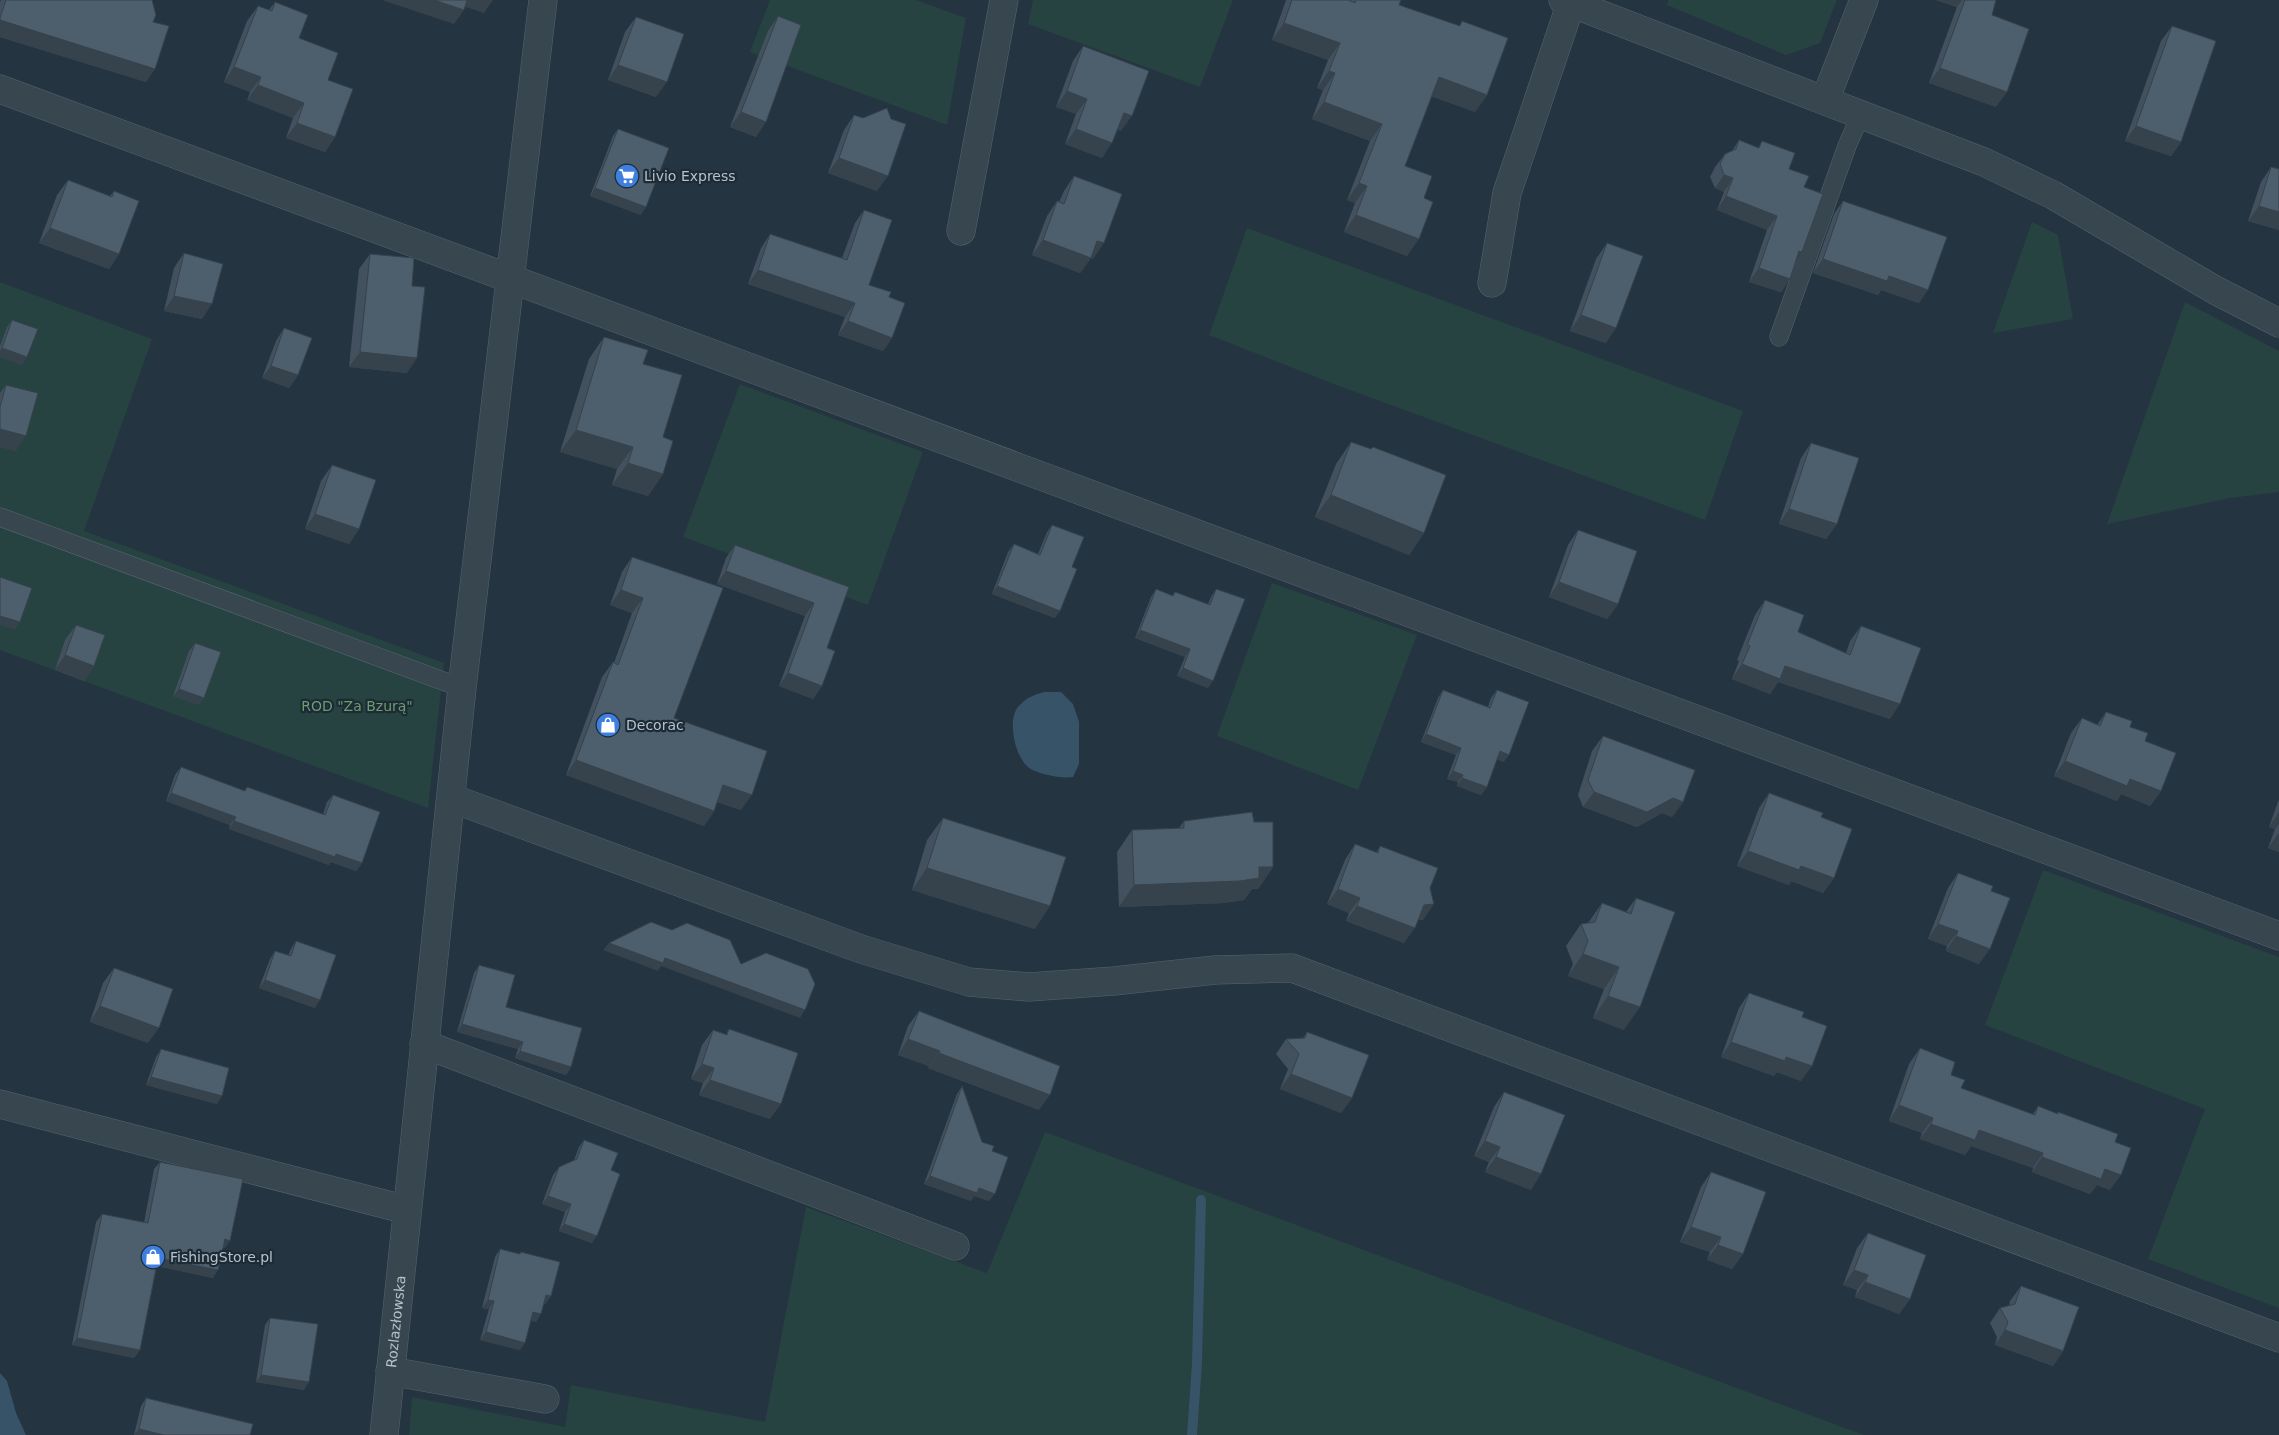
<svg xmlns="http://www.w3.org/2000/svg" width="2279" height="1435" viewBox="0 0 2279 1435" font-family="'DejaVu Sans',sans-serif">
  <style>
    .green { fill: #264241 }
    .water { fill: #375368 }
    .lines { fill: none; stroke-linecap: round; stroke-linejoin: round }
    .stream { stroke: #375368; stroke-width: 10 }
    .lane-casing { stroke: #56646e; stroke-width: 19 }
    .street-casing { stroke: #56646e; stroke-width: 29 }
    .lane { stroke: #384650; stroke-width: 18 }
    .street { stroke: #384650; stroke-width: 28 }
    .wall { fill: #42515d }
    .shaded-wall { fill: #36424c }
    .building { fill: #4d5e6c; stroke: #36424c }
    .labels { text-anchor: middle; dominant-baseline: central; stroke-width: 4.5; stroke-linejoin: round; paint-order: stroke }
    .poi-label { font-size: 14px; fill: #b5c1cb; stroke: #1d2b36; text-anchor: start }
    .park-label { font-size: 14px; fill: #6b9d6f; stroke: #1d2b36 }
    .street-label { font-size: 14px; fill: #b5c1cb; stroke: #1d2b36 }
  </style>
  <rect width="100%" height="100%" fill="#243541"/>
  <path class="green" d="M770,0H916L966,18L947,125L750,52Z
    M1033,0H1233L1200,87L1028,24Z
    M1668,0H1837L1820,43L1786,55L1667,5Z
    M2032,222L2058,235L2073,319L1993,333Z
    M1247,228L1743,411L1705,520L1339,386L1209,335Z
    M0,282L152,339L84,531L444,663L428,808L0,650Z
    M2185,302L2279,351V492L2230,498L2107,524Z
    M740,384L923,452L868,605L683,537Z
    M1272,583L1417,635L1358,790L1217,736Z
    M2043,870L2279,957V1308L2148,1259L2205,1109L1985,1025Z
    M1045,1132L1864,1435H409L412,1397L565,1427L571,1385L765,1422L806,1207L987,1273Z"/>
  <path class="water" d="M1044,692H1061L1073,704L1079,722V764L1073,777C1063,779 1036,774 1028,767C1015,757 1007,720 1018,707C1026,698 1033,695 1044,692Z
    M0,1373L7,1381L16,1413L26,1435H0Z"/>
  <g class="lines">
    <path class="stream" d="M1192,1435L1197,1363L1201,1200"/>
    <g class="lane-casing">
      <path id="lane" d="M1779,337L1847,146L1861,114
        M0,517L462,688"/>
    </g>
    <g class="street-casing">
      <g id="street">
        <path d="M1563,0L1984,162L2053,195L2215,290L2279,323"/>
        <path d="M0,89L2279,936"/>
        <path d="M1825,100L1864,0"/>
        <path d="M961,231L1004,0"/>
        <path d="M1492,283L1507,193L1571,3"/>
        <path d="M451,798L861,949L969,982L1029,987L1114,981L1215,970L1292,968L2279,1338"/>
        <path d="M424,1044L955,1246"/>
        <path d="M0,1104L407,1210"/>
        <path d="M390,1371L545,1399"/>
        <path id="s1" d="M384,1435L462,688L543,0"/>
      </g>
    </g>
    <use href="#lane" class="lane"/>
    <use href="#street" class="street"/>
  </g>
  <path class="wall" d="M1,0H152L153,22L146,82L0,37V2Z
    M1286,0H1348L1350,1V0H1401L1399,5L1459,26L1462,21L1487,95L1475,112L1432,96L1405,166L1424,198L1407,256L1344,232L1355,203L1347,200L1370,141L1312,119L1323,90L1317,88L1328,60L1272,40Z
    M1936,0H1996L1992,15L1996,107L1929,83L1957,7Z
    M275,2L328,80L335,137L325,152L286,138L293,118L247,100L250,92L224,82L247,21L258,6L269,10Z
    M778,16L756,137L730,127L768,31Z
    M636,17L656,97L608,80L625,32Z
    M2172,26L2181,142L2171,156L2125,141L2161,41Z
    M1083,46L1121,131L1117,129L1102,158L1065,144L1076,114L1056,107L1073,61Z
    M854,115L877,191L828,173L844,130Z
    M618,129L641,215L590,196L613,136Z
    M1739,140L1758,148L1762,141L1789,169L1804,187L1796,262L1790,279L1781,292L1749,282L1767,230L1717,210L1724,192L1715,188L1710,177L1715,167L1725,154L1732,151Z
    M2271,167L2279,230L2248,221L2261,182Z
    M1074,176L1093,259L1091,258L1080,273L1032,255L1047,216L1057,201L1059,202L1064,191Z
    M68,180L110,196L114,191L119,254L109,269L39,243L57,195Z
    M1843,201L1919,303L1881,290L1878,295L1813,273L1834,214Z
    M864,210L869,285L889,297L892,338L883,351L838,335L845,317L748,284L761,248L770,234L842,258L855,223Z
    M1607,243L1606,343L1570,331L1596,259Z
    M184,253L202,319L164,311L174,268Z
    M370,254L412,286L407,373L349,367L359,269Z
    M12,320L27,357L22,365L0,357V346L7,327Z
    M284,328L298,375L289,388L262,378L276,341Z
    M604,337L643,364L663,437V474L648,496L612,485L617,469L560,452L589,359Z
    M6,385L16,451L0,447V393Z
    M1351,442L1424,533L1409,555L1315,517L1336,464Z
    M1811,443L1837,524L1826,539L1779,524L1801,458Z
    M332,465L359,529L349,544L305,529L321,481Z
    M1052,525L1072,567L1055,618L992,594L1008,552L1014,544L1038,554L1047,532Z
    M1578,530L1618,604L1607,619L1549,597L1568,545Z
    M735,545L849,587L827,648L822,686L813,699L779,686L805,616L717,584L726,558Z
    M632,557L674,718L741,810L717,802L714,811L704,826L566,775L602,677L613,662L614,663L632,613L610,605L622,572Z
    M1156,589L1172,596L1175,592L1208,604L1211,597L1216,589L1208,688L1177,676L1185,657L1135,638L1151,597Z
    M1765,600L1798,632L1846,653L1850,641L1861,626L1890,719L1778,682L1770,694L1732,679L1739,661L1737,660L1755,615Z
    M76,625L94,666L84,681L55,670L65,640Z
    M195,643L199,705L173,696L189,651Z
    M1443,690L1488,707L1491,698L1497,690L1504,762L1497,759L1487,787L1481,795L1457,786L1458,782L1447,779L1456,755L1421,742L1438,698Z
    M2106,712L2130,727L2145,741L2161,791L2150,806L2121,794L2117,801L2054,776L2071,733L2082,718L2097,725Z
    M1603,736L1683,802L1672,817L1662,813L1637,827L1583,807L1578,795L1592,751Z
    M181,767L244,791L247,787L323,814L327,802L333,795L362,863L356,871L331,862L329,865L229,829L230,825L166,801L175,775Z
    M1769,793L1834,878L1823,893L1791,881L1789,885L1737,866L1759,808Z
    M2279,799V852L2268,848L2275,829L2269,827Z
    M943,818L1035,929L912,890L927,840Z
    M1184,821L1254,822L1273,867L1258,889H1252L1244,900L1224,903L1119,907L1117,852L1132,830L1179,828Z
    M1355,844L1376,853L1380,846L1430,888L1423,920H1418L1404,943L1346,921L1349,913L1327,904L1345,860Z
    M1958,873L1991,891L1979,964L1946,951L1947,946L1928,939L1948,888Z
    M1636,898L1624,1030L1593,1018L1604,989L1568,976L1573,964L1566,946L1581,924L1588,923L1602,903L1626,912Z
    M296,941L315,1008L259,988L270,959L275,951L288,956L291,949Z
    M479,965L506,1007L571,1067L566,1075L515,1058L518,1049L457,1032L474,973Z
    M114,968L148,1043L90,1022L103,983Z
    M1749,993L1802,1017L1801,1081L1777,1072L1774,1076L1721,1057L1739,1008Z
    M919,1011L1039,1110L928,1068L929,1066L898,1055L908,1026Z
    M729,1029L770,1119L699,1095L703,1083L691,1079L702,1045L713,1030L726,1034Z
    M1307,1032L1352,1098L1341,1113L1280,1089L1288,1069L1276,1054L1286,1039L1303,1038Z
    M1920,1048L1951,1075L1961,1088L2033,1114L2038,1106L2057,1114L2058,1112L2115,1142L2110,1190L2097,1185L2090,1194L2032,1172L2033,1168L1971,1146L1965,1155L1920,1139L1922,1133L1889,1121L1909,1064Z
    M161,1049L217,1104L146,1085L156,1057Z
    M962,1086L982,1142L992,1151L989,1201L974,1196L971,1201L924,1184L957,1094Z
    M1504,1092L1531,1190L1485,1172L1489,1162L1474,1156L1494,1107Z
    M584,1140L611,1170L592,1243L559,1231L565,1212L542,1204L553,1175L559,1167L574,1160L579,1147Z
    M160,1162L225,1248H223L213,1278L157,1266L140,1350L134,1358L72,1345L96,1222L102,1214L144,1223L154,1169Z
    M1711,1172L1743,1254L1732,1269L1707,1260L1710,1252L1680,1242L1701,1187Z
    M1868,1233L1910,1299L1899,1314L1855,1297L1857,1290L1843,1285L1857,1248Z
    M500,1249L519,1254L521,1252L551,1296L545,1304L544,1303L536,1322L531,1320L520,1350L480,1340L489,1309L482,1308L495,1257Z
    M2021,1286L2063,1351L2053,1366L1995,1345L1997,1337L1990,1323L2000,1308L2009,1306L2010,1301Z
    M270,1318L304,1390L256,1382L265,1325Z
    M146,1398L250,1435H134L141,1406Z"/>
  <path class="shaded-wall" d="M382,0H434L464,10L454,24Z
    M463,0H493L484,13L460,5Z
    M1936,0H1962L1957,7Z
    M0,20L155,69L146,82L0,37Z
    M1284,23L1340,43L1328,60L1272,40Z
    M618,65L667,82L656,97L608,80Z
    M234,67L261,77L250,92L224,82Z
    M1940,68L2007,92L1996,107L1929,83Z
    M1329,71L1335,73L1323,90L1317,88Z
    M1439,77L1487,95L1475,112L1427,95Z
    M258,85L304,103L293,118L247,100Z
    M1067,91L1087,99L1076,114L1056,107Z
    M1324,102L1382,124L1370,141L1312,119Z
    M741,112L766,122L756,137L730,127Z
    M1124,113L1132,116L1121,131L1113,128Z
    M297,123L335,137L325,152L286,138Z
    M2136,126L2181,142L2171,156L2125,141Z
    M1076,129L1112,143L1102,158L1065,144Z
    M839,158L888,176L877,191L828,173Z
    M1724,175L1733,178L1724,192L1715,188Z
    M1359,183L1367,186L1355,203L1347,200Z
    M595,188L646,207L641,215L590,196Z
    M1726,196L1777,216L1767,230L1717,210Z
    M2259,206L2279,212V230L2248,221Z
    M1356,215L1419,239L1407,256L1344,232Z
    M50,228L119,254L109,269L39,243Z
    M1043,240L1091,258L1080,273L1032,255Z
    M1097,241L1104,243L1093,259L1086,256Z
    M1799,251L1802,252L1793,266Z
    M1823,259L1889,276L1928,290L1919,303L1881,290L1878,295L1813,273Z
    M1759,268L1790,279L1781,292L1749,282Z
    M758,270L855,303L845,317L748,284Z
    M174,296L212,304L202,319L164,311Z
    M1581,315L1616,328L1606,343L1570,331Z
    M848,321L892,338L883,351L838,335Z
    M2,348L27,357L22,365L0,357V351Z
    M360,352L417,358L407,373L349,367Z
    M271,366L298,375L289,388L262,378Z
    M0,429L26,436L16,451L0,447Z
    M576,430L633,447L617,469L560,452Z
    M628,463L663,474L648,496L612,485Z
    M1331,495L1424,533L1409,555L1315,517Z
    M1789,509L1837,524L1826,539L1779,524Z
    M315,514L359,529L349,544L305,529Z
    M726,571L814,603L805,616L717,584Z
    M1559,582L1618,604L1607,619L1549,597Z
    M997,586L1060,611L1055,618L992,594Z
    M621,590L643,598L632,613L610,605Z
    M0,616L20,622L15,630L0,625Z
    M1140,630L1190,649L1185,657L1135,638Z
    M65,655L94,666L84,681L55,670Z
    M1742,664L1785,666L1900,704L1890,719L1778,682L1770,694L1732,679Z
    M1183,668L1213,681L1208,688L1177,676Z
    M788,673L822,686L813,699L779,686Z
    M179,689L204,698L199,705L173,696Z
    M1426,734L1461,748L1456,755L1421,742Z
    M1500,751L1509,755L1504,762L1495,759Z
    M576,760L714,811L704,826L566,775Z
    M2065,761L2130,779L2161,791L2150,806L2121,794L2117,801L2054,776Z
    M1453,771L1463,775L1458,782L1447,779Z
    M1462,778L1487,787L1481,795L1457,786Z
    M723,785L752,795L741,810L712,800Z
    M1594,792L1673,798L1683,802L1672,817L1662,813L1637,827L1583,807Z
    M171,793L236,817L230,825L166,801Z
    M2279,812V824L2275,829L2269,827Z
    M234,821L336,854L362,863L356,871L331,862L329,865L229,829Z
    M2279,833V852L2268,848Z
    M1748,851L1801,866L1834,878L1823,893L1791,881L1789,885L1737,866Z
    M1259,867H1273L1258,889H1252L1244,900L1224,903L1119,907L1134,885Z
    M927,868L1050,906L1035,929L912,890Z
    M1338,889L1360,898L1349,913L1327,904Z
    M1434,904L1423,920H1413L1424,905Z
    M1357,906L1415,928L1404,943L1346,921Z
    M1938,924L1958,931L1947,946L1928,939Z
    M1956,936L1990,949L1979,964L1946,951Z
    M609,943L665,958L805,1010L800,1018L661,966L658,971L603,950Z
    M1583,954L1619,967L1604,989L1568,976Z
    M265,980L320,1000L315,1008L259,988Z
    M1608,996L1640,1007L1624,1030L1593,1018Z
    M100,1006L159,1028L148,1043L90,1022Z
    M462,1024L523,1042L518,1049L457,1032Z
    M908,1039L940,1051L929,1066L898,1055Z
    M1731,1042L1786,1057L1812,1066L1801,1081L1777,1072L1774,1076L1721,1057Z
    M520,1051L571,1067L566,1075L515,1058Z
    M939,1053L1050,1095L1039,1110L928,1068Z
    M702,1064L714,1068L703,1083L691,1079Z
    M1291,1074L1352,1098L1341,1113L1280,1089Z
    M151,1077L222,1096L217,1104L146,1085Z
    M710,1080L781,1104L770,1119L699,1095Z
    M1899,1105L1933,1118L1922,1133L1889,1121Z
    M1931,1124L1979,1130L2043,1153L2033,1168L1971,1146L1965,1155L1920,1139Z
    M1485,1141L1500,1147L1489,1162L1474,1156Z
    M1496,1157L1541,1174L1531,1190L1485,1172Z
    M2042,1157L2105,1169L2121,1175L2110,1190L2097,1185L2090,1194L2032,1172Z
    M930,1176L979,1188L995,1194L989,1201L974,1196L971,1201L924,1184Z
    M548,1196L571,1204L565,1212L542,1204Z
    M564,1224L597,1236L592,1243L559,1231Z
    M1691,1227L1721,1237L1710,1252L1680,1242Z
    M225,1239L230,1241L225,1248L219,1247Z
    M1718,1245L1743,1254L1732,1269L1707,1260Z
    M158,1258L218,1270L213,1278L153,1265Z
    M1854,1270L1868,1275L1857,1290L1843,1285Z
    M1865,1282L1910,1299L1899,1314L1855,1297Z
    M546,1295L551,1296L545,1304L541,1303Z
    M488,1300L494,1301L489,1309L482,1308Z
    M533,1312L541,1314L536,1322L528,1320Z
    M2005,1330L2063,1351L2053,1366L1995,1345Z
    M486,1332L525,1343L520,1350L480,1340Z
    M77,1338L140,1350L134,1358L72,1345Z
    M261,1375L309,1382L304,1390L256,1382Z
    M139,1429L164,1435H134Z"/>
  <path class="building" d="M6,0H152L156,15L153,22L169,26L155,69L0,20V18Z
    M434,0H467L464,10Z
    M1292,0H1348L1355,3L1356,0H1401L1399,5L1460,26L1462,21L1508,38L1487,95L1439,77L1405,166L1432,176L1424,198L1433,202L1419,239L1356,215L1367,186L1359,183L1382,124L1324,102L1335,73L1329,71L1340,43L1284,23Z
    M1965,0H1996L1992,15L2029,29L2007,92L1940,68Z
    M275,2L308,15L299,38L338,53L328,80L353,89L335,137L297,123L304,103L258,85L261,77L234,67L258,6L272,11Z
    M778,16L801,25L766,122L741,112Z
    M636,17L684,34L667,82L618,65Z
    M2172,26L2216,41L2181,142L2136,126Z
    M1083,46L1149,71L1132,116L1124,113L1112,143L1076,129L1087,99L1067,91Z
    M887,108L891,119L906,124L888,176L839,158L854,115L863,118Z
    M618,129L669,148L646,207L595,188Z
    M1739,140L1759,148L1762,141L1795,153L1789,169L1809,176L1804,187L1823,194L1802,252L1799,251L1790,279L1759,268L1777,216L1726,196L1733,178L1724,175L1720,164L1725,154L1736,149Z
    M2271,167L2279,169V212L2259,206Z
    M1074,176L1122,194L1104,243L1097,241L1091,258L1043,240L1057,201L1064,204Z
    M68,180L112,197L114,191L139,201L119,254L50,228Z
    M1843,201L1947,237L1928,290L1889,276L1887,281L1823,259Z
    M864,210L892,220L869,285L891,292L889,297L905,303L892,338L848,321L855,303L758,270L770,234L847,260Z
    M1607,243L1643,256L1616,328L1581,315Z
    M184,253L223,264L212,304L174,296Z
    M370,254L414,258L412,286L425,287L417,358L360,352Z
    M12,320L38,329L27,357L2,348Z
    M284,328L312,338L298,375L271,366Z
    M604,337L648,350L643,364L682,375L663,437L673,441L663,474L628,463L633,447L576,430Z
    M6,385L38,393L26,436L0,429V407Z
    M1351,442L1371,449L1373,447L1446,475L1424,533L1331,495Z
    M1811,443L1859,458L1837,524L1789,509Z
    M332,465L376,480L359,529L315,514Z
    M1052,525L1084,537L1072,567L1077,569L1060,611L997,586L1014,544L1040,555Z
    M1578,530L1637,551L1618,604L1559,582Z
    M735,545L849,587L827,648L835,651L822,686L788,673L814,603L726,571Z
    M632,557L723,588L674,718L767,751L752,795L723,785L714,811L576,760L613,662L618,665L643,598L621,590Z
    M0,577L32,588L20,622L0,616Z
    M1156,589L1173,596L1175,592L1210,605L1216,589L1245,599L1213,681L1183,668L1190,649L1140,630Z
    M1765,600L1804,615L1798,632L1850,655L1861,626L1921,648L1900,704L1785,666L1780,679L1742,664L1750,646L1747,645Z
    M76,625L105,635L94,666L65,655Z
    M195,643L221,652L204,698L179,689Z
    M1443,690L1490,708L1497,690L1529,702L1509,755L1500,751L1487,787L1462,778L1463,775L1453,771L1461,748L1426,734Z
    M2106,712L2132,721L2130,727L2148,733L2145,741L2176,753L2161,791L2130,779L2127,786L2065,761L2082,718L2100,726Z
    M1603,736L1695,770L1683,802L1673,798L1647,812L1594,792L1588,780Z
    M181,767L245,791L247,787L325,815L333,795L380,812L362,863L336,854L335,857L234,821L236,817L171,793Z
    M1769,793L1823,813L1821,817L1852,829L1834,878L1801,866L1799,870L1748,851Z
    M1252,812L1254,822H1273V867H1259V878L1240,881L1134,885L1132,830L1184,828V821Z
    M943,818L1066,857L1050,906L927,868Z
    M1355,844L1378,853L1380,846L1438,868L1430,888L1434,904L1424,905L1415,928L1357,906L1360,898L1338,889Z
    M1958,873L1993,886L1991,891L2010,898L1990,949L1956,936L1958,931L1938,924Z
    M1636,898L1675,912L1640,1007L1608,996L1619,967L1583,954L1588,941L1581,924L1595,922L1602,903L1631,914Z
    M651,922L672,930L687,923L730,940L741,964L766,953L808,969L815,984L805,1010L665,958L663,963L609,943Z
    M296,941L336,955L320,1000L265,980L275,951L291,956Z
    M479,965L515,975L506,1007L582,1028L571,1067L520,1051L523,1042L462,1024Z
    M114,968L173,989L159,1028L100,1006Z
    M1749,993L1804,1012L1802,1017L1827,1026L1812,1066L1786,1057L1785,1061L1731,1042Z
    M919,1011L1060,1066L1050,1095L939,1053L940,1051L908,1039Z
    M729,1029L798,1053L781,1104L710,1080L714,1068L702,1064L713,1030L727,1035Z
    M1307,1032L1369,1055L1352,1098L1291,1074L1299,1054L1286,1039L1305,1038Z
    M1920,1048L1955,1062L1951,1075L1965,1080L1961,1088L2035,1115L2038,1106L2058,1114V1112L2118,1134L2115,1142L2131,1148L2121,1175L2105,1169L2101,1179L2042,1157L2043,1153L1979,1130L1975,1140L1931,1124L1933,1118L1899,1105Z
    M161,1049L229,1068L222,1096L151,1077Z
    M962,1086L982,1142L994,1146L992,1151L1008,1157L995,1194L979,1188L977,1193L930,1176Z
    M1504,1092L1565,1115L1541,1174L1496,1157L1500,1147L1485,1141Z
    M584,1140L618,1153L611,1170L620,1174L597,1236L564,1224L571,1204L548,1196L559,1167L577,1159Z
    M160,1162L243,1179L230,1241L225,1239L218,1270L158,1258L140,1350L77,1338L102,1214L148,1223Z
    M1711,1172L1766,1192L1743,1254L1718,1245L1721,1237L1691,1227Z
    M1868,1233L1926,1255L1910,1299L1865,1282L1868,1275L1854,1270Z
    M500,1249L520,1254L521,1252L560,1262L551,1296L546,1295L541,1314L533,1312L525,1343L486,1332L494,1301L488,1300Z
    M2021,1286L2079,1307L2063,1351L2005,1330L2008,1322L2000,1308L2015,1304Z
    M270,1318L318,1324L309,1382L261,1375Z
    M146,1398L253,1424L250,1435H164L139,1429Z"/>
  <defs>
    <g id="supermarket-disc" transform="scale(1.25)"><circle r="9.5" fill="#3f7fe0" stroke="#1d2b36"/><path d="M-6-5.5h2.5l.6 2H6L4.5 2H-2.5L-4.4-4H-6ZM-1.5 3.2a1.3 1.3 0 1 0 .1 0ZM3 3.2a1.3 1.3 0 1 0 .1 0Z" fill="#fff"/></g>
    <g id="shop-disc" transform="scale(1.25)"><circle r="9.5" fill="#3f7fe0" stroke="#1d2b36"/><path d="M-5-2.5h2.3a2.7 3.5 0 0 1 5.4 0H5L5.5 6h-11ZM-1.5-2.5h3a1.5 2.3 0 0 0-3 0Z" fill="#fff"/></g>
  </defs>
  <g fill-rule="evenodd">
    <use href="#supermarket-disc" x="627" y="176"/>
    <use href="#shop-disc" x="608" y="725"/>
    <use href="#shop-disc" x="153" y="1257"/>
  </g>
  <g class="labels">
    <g class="poi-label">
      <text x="644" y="176">Livio Express</text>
      <text x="626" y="725">Decorac</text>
      <text x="170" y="1257">FishingStore.pl</text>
    </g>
    <g class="park-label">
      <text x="357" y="706">ROD "Za Bzurą"</text>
    </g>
    <g class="street-label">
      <text stroke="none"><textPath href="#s1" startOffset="114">Rozlazłowska</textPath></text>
    </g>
  </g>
</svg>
